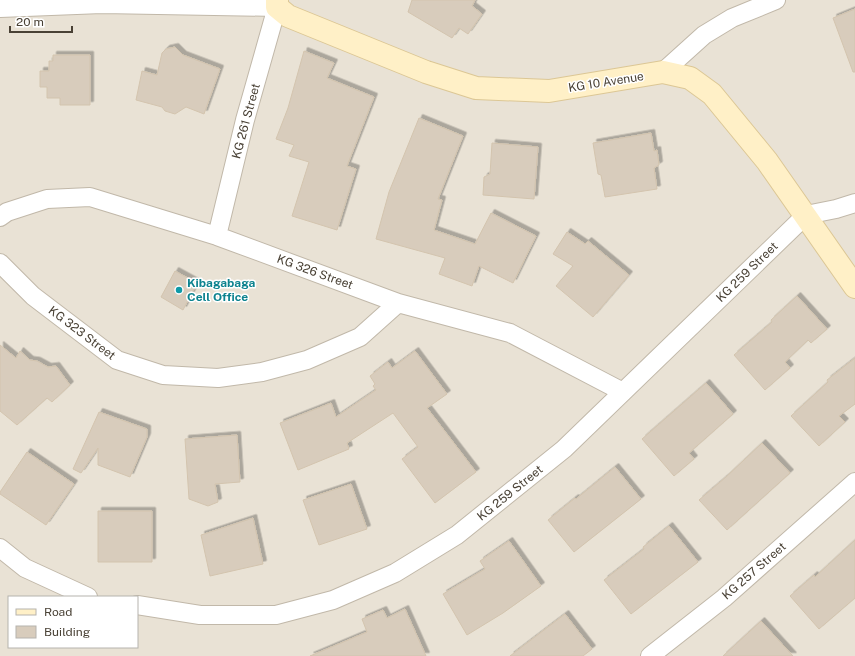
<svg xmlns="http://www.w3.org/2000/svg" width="855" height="656" viewBox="0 0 855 656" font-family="'Public Sans',sans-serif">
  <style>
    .residential { fill: #e9e2d5; fill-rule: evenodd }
    .building { fill: #d8ccbc; stroke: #d3c4ae; filter: url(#shadow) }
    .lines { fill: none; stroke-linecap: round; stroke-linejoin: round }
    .street-casing { stroke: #c1b8a9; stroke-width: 20 }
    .secondary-casing { stroke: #dcc795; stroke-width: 24 }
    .street { stroke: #fff; stroke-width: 18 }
    .secondary { stroke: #fff0c7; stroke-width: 22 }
    .culture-dot { fill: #0f9aa8; stroke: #fff; stroke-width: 1.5 }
    .labels { text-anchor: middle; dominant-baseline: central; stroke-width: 3; stroke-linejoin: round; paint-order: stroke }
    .street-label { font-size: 12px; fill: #494135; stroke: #fff }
    .culture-label { font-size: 12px; font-weight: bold; fill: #0d838f; stroke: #fff; text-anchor: start }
  </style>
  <defs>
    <filter id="shadow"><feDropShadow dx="3.5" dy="-3.5" stdDeviation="0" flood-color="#0004"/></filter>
  </defs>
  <rect width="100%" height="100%" fill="#f5f1e7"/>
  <path class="residential" d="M0,0H855V656H0ZM9,597H137V647H9Z"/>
  <path class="building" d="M412,0H475L472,6L482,14L468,34L459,28L452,38L408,12Z
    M855,9V72H853L833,18Z
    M175,47L183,55L220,69L204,114L186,107L175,114L165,111L162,107L136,100L142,71L157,75L162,53L166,49Z
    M304,51L334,63L327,78L374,97L347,166L356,169L337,230L292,216L309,162L289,156L294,145L276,139L288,108Z
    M53,55H90V105H60V98H47V87H40V71H49V61H53Z
    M419,118L463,136L438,199L442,200L434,230L475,244L491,213L536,236L513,283L479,266L472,286L439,274L445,258L376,239L389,192Z
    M651,133L654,151L657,150L659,165L654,168L657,189L605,197L601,175L598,174L593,143Z
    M492,143L538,147L534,199L483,195L484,177L490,174Z
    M567,232L585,244L588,241L629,275L593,317L556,286L573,266L553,254Z
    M175,271L197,283L183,310L161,297Z
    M797,296L827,329L811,343L808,340L785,362L790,368L765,390L734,355L772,322L771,320Z
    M0,345L16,358L20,351L30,360L37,361L48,367L56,366L70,385L52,402L47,398L17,425L0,411Z
    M415,351L447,394L427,408L476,472L435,503L402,459L418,447L393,413L347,443L349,449L298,470L280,423L331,403L336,417L376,390L373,386L375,384L370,376L388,362L392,368Z
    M855,358V404L839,416L845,422L819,446L791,416L828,382L827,380Z
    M706,383L733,414L689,453L694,459L674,476L642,439Z
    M99,412L147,429V437L130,477L98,465V448L81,473L73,469Z
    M237,435L240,482L215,484L218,502L208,506L189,499L185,439Z
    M762,443L790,473L727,530L699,500L726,477Z
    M27,452L74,484L46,525L0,494V492Z
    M615,467L641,499L574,552L548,520L575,498L576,499Z
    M351,484L367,529L319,545L303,500Z
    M98,511H152V562H98Z
    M253,518L263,564L210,576L201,535Z
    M669,526L698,562L631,614L604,580L644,549L643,547Z
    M855,540V598L819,629L790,596L814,575L815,577Z
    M509,541L541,586L503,613L467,635L443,594L485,569L480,561Z
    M405,609L426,656H310L367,632L362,619L383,610L387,618Z
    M565,614L592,649L583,656H510Z
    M761,621L793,656H723Z"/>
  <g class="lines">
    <g class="street-casing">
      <path id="street" d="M0,8L102,4L277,7L245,120L217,236
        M663,72L704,35L732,18L776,0
        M0,217L7,212L47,199L90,197L217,236L398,303L510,333L623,392
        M0,263L33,296L117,360L163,375L218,378L262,372L307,360L360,337L398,303
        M0,548L25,568L88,597
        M137,605L200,615H276L333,600L395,573L457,535L564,449L806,215L836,209L855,203
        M650,656L724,598L855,482"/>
    </g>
    <g class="secondary-casing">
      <path id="secondary" d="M277,0V7L288,16L426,72L476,88L549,91L663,72L690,78L712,94L767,161L855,287"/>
    </g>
    <use href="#street" class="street"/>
    <use href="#secondary" class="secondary"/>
  </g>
  <circle class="culture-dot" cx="179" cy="290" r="4"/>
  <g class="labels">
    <g class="street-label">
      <text transform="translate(606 82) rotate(-9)">KG 10 Avenue</text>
      <text transform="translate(246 121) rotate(-75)">KG 261 Street</text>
      <text transform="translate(315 272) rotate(20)">KG 326 Street</text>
      <text transform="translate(747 272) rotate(-44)">KG 259 Street</text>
      <text transform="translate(82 333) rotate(37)">KG 323 Street</text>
      <text transform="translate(510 493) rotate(-39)">KG 259 Street</text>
      <text transform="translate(754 571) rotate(-41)">KG 257 Street</text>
    </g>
    <g class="culture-label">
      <text x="187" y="283">Kibagabaga<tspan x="187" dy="14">Cell Office</tspan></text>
    </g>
  </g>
  <rect x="8" y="596" width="130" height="52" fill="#ffffff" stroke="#b6b3ae"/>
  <rect x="16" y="609" width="20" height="6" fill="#fff0c7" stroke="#b6b3ae"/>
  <text x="44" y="616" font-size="12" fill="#494135">Road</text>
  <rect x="16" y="626" width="20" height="12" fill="#d8ccbc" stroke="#b6b3ae"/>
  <text x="44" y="636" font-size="12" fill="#494135">Building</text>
  <path d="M10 26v6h62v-6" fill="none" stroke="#494135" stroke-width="2"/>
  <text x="16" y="26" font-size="12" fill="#494135" stroke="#ffffff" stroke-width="3" paint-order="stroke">20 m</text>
</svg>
